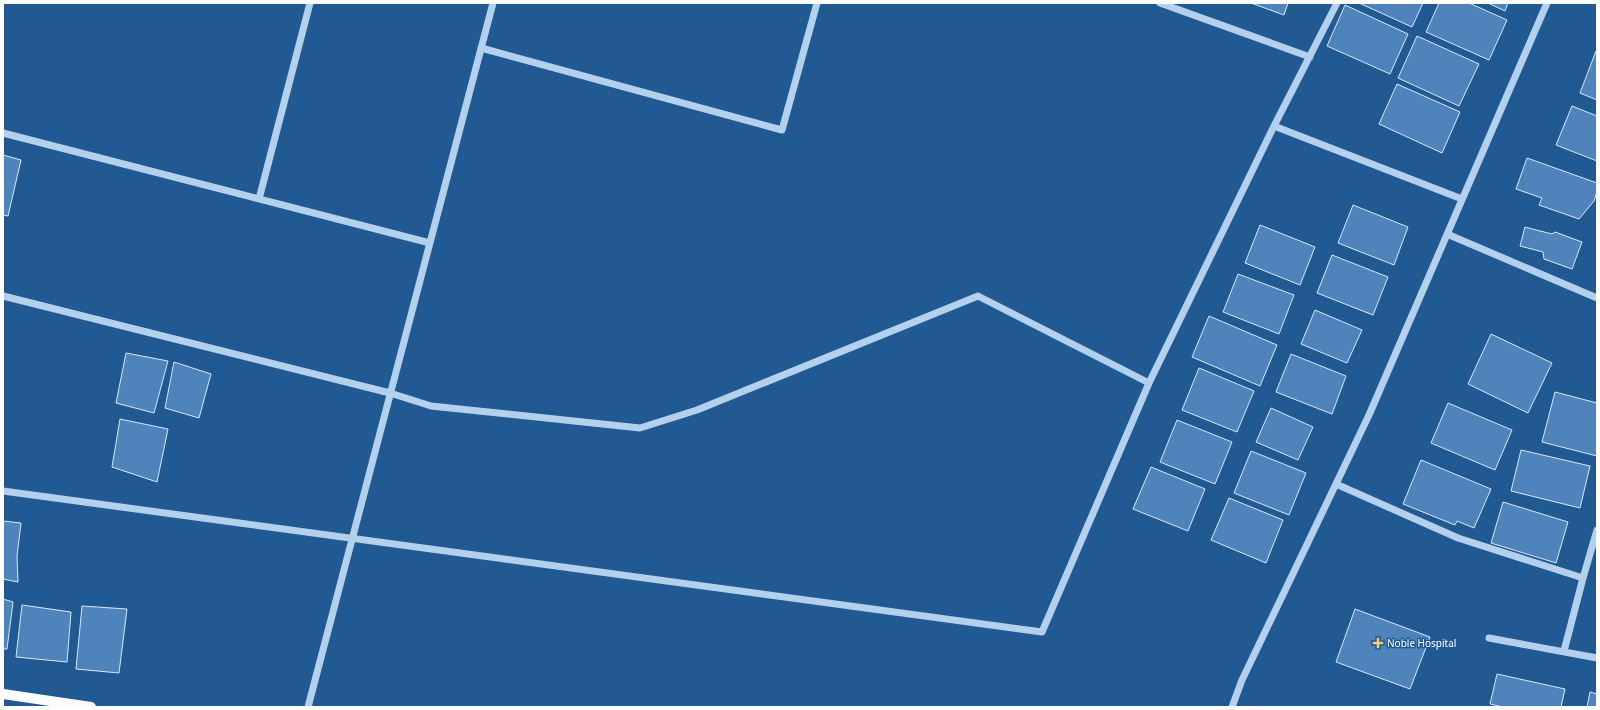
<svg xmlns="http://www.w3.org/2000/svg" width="1600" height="710" viewBox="0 0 1600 710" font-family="'Noto Sans',sans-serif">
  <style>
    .building { fill: #4e84bb; stroke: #d9e9fa }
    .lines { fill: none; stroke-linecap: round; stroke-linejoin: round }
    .minor { stroke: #b3d1ed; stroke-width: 7 }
    .major { stroke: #fafcff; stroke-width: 10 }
    .poi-dot { fill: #facc75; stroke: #215993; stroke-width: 1.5 }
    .labels { text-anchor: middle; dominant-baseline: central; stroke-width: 3; stroke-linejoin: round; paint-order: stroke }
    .poi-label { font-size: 10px; fill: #fff; stroke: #215993; text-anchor: start }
  </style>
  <rect width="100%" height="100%" fill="#215993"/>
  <path class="building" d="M1251,3H1288L1284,15Z
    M1359,3H1423L1412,27Z
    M1439,3H1469L1507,20L1489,60L1426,32Z
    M1488,3H1508L1505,11Z
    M1345,5L1408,34L1390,74L1327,46Z
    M1417,36L1479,64L1459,106L1398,78Z
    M1596,51L1597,52V100L1580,93Z
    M1397,84L1460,112L1442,153L1379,124Z
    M1572,106L1597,116V161L1556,145Z
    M3,155L21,160L8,216L3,215Z
    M1527,158L1597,183V192L1594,201L1579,219L1539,205L1542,198L1516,189Z
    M1353,205L1408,227L1394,265L1338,243Z
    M1260,225L1315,247L1300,285L1245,263Z
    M1525,227L1552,234L1555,232L1582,242L1572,269L1544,259L1543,252L1520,246Z
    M1332,255L1388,277L1373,315L1317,293Z
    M1238,274L1294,295L1279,334L1223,312Z
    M1315,310L1362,330L1347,363L1301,344Z
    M1209,316L1277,345L1260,386L1192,357Z
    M1491,334L1552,363L1528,413L1468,384Z
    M126,353L168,361L154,413L116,403Z
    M1291,354L1346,376L1332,414L1276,392Z
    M174,362L211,374L199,418L165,408Z
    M1199,368L1254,391L1237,432L1182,410Z
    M1555,392L1597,403V456L1542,442Z
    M1448,403L1512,430L1495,470L1431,443Z
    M1271,408L1313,427L1298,460L1256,442Z
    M120,419L168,429L157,482L112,467Z
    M1177,420L1232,442L1215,484L1160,462Z
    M1521,450L1590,466L1580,508L1511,491Z
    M1251,451L1306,473L1289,515L1234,493Z
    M1421,460L1491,489L1474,528L1457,521L1455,525L1403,504Z
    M1151,467L1205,489L1188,531L1133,509Z
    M1229,498L1283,520L1266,563L1211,540Z
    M1503,502L1568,522L1556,563L1491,543Z
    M3,521L21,523L17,556L18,582L3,579Z
    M3,599L13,602L7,649H3Z
    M22,605L71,612L67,662L16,657Z
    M82,606L127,609L119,673L76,669Z
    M1355,609L1430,637L1410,689L1336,662Z
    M1497,674L1565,689L1561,707H1503L1490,704Z
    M1590,692L1597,694V707H1587Z"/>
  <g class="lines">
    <path class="minor" d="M1160,3L1310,57
      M481,48L782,130L817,3
      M1274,126L1462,199
      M3,133L430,243
      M259,199L310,3
      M1447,234L1597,298
      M3,296L390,393L431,406L640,428L697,410L978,296L1149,383
      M1336,484L1458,538L1583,578
      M3,491L1042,632L1149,383L1274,126L1337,3
      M1489,638L1597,658
      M1564,651L1583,578L1597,530
      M308,707L493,3
      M1232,707L1242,680L1369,415L1547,3"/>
    <path class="major" d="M3,694L91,707"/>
  </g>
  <path class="poi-dot" d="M1376 637h4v4h4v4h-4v4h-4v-4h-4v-4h4z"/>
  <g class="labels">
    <g class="poi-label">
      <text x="1387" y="643">Noble Hospital</text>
    </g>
  </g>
  <rect width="1600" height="710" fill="none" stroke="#ffffff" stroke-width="8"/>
</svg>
